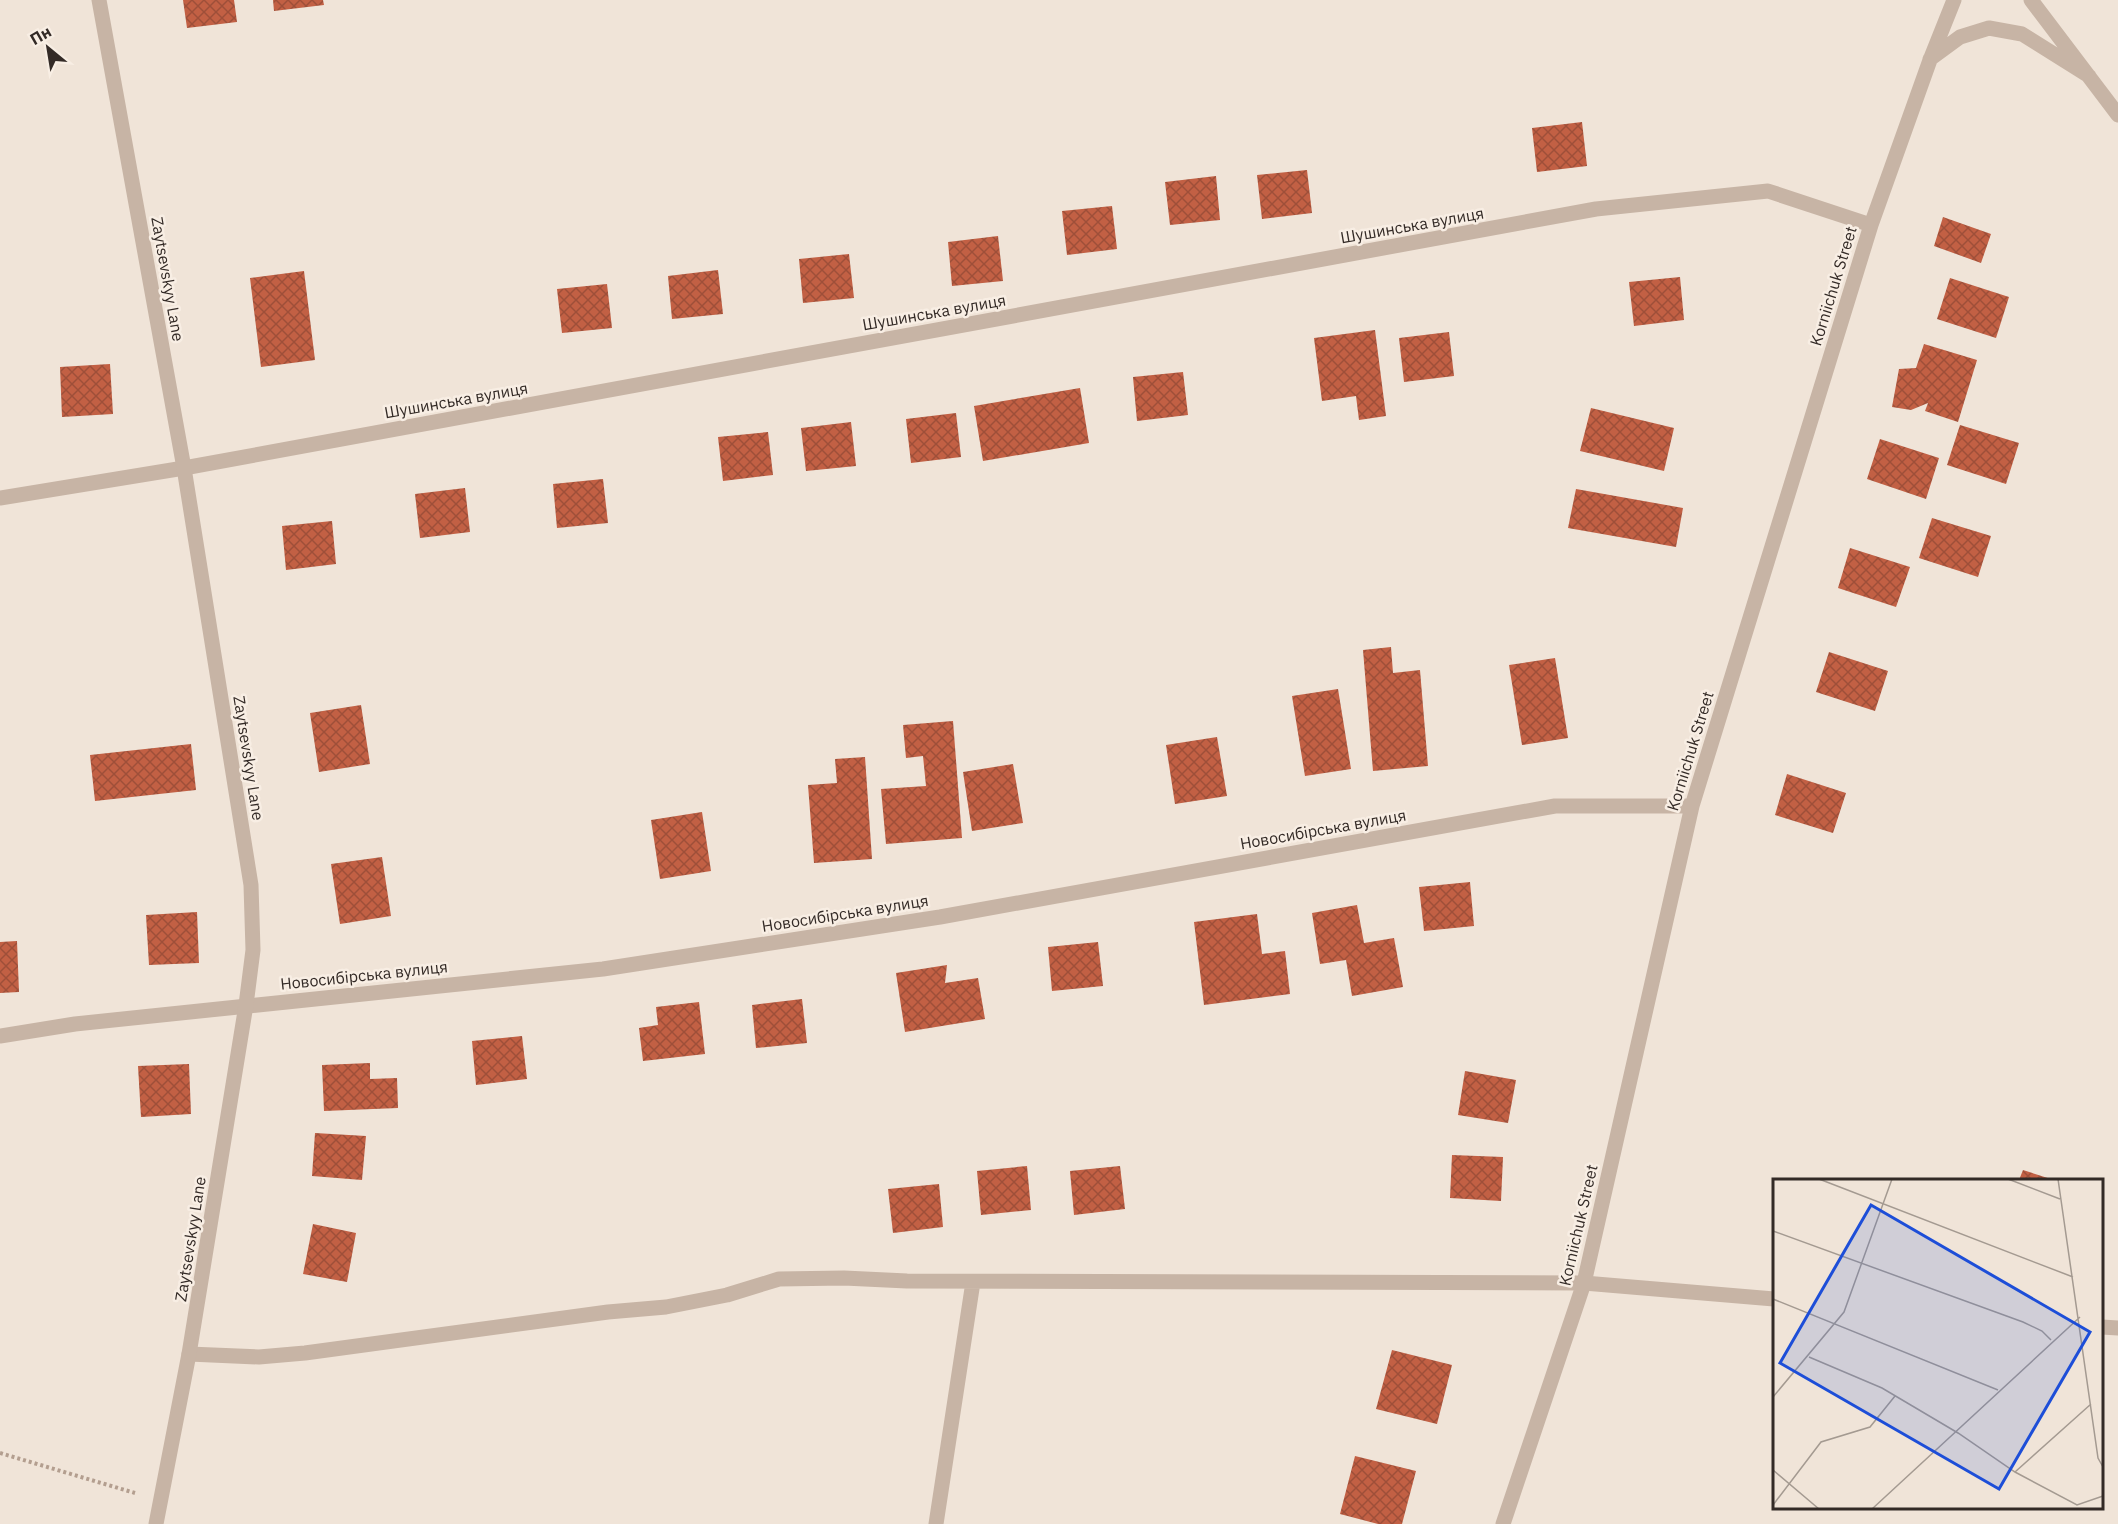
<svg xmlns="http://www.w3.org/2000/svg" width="2118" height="1524" viewBox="0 0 2118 1524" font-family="'IBM Plex Sans',sans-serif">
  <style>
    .building { fill: url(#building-cross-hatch) }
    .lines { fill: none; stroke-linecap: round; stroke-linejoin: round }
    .path { stroke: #b39e8f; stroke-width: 4; stroke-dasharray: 3 3; stroke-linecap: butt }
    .minor { stroke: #c7b4a5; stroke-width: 15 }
    .tertiary { stroke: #c7b4a5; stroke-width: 15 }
    .labels { text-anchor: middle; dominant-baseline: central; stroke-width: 5; stroke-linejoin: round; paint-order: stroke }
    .street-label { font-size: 16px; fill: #332a26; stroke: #f8eee4 }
    .inset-road { fill: none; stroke: #a49a91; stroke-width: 1.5 }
    .view { fill: #1d4ed8; fill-opacity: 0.15; stroke: #1d4ed8; stroke-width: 3 }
    .inset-edge { fill: none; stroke: #332a26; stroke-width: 3 }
  </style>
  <defs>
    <pattern id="building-cross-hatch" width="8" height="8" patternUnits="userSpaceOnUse" patternTransform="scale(1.5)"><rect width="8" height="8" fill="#c26044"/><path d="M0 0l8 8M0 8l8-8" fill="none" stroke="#9e4f39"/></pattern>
  </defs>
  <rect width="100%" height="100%" fill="#f0e4d8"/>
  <path class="building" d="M183,0H234L237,22L187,28Z
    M273,0H323L324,5L274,11Z
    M1582,122L1587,166L1537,172L1532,128Z
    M1307,170L1312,213L1262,219L1257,175Z
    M1216,176L1220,220L1170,225L1165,182Z
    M1112,206L1117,249L1067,255L1062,211Z
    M1943,217L1991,234L1981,263L1934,246Z
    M998,236L1003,281L952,286L948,242Z
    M849,254L854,298L803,303L799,259Z
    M718,270L723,314L672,319L668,276Z
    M304,271L315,360L261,367L250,278Z
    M1680,277L1684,320L1634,326L1629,282Z
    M1950,278L2009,297L1996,338L1937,319Z
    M607,284L612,328L562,333L557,289Z
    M1375,330L1386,416L1359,420L1356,396L1322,401L1314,338Z
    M1449,332L1454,376L1404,382L1399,338Z
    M1924,344L1977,360L1958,422L1925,411L1928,403L1911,410L1892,407L1899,369L1916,368Z
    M110,364L113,414L62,417L60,367Z
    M1183,372L1188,415L1137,421L1133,377Z
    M1080,388L1089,443L983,461L974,406Z
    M1591,408L1674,428L1664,471L1580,451Z
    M956,413L961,457L911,463L906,419Z
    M851,422L856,466L806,471L801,428Z
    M1960,425L2019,443L2006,484L1947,465Z
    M768,432L773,475L723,481L718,437Z
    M1880,439L1939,458L1926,499L1867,479Z
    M603,479L608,523L557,528L553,484Z
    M465,488L470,532L420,538L415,494Z
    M1576,489L1683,508L1676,547L1568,528Z
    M1932,518L1991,536L1978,577L1919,558Z
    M332,521L336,564L286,570L282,526Z
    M1850,548L1910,567L1896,607L1838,588Z
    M1391,647L1393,673L1420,670L1428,766L1373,771L1363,650Z
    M1829,652L1888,671L1875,711L1816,692Z
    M1555,658L1568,738L1522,745L1509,665Z
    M1338,689L1351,769L1305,776L1292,696Z
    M361,705L370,764L319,772L310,713Z
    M953,721L962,838L886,844L881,789L926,786L923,756L906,758L903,725Z
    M1217,737L1227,796L1175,804L1166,745Z
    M191,744L196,790L95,801L90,755Z
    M865,757L872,859L814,863L808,785L837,783L835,759Z
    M1013,764L1023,823L972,831L963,772Z
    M1787,774L1846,793L1833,833L1775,815Z
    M702,812L711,871L660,879L651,820Z
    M382,857L391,916L340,924L331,864Z
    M1470,882L1474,926L1424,931L1419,887Z
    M1357,905L1364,943L1394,938L1403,987L1352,996L1346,960L1320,964L1312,913Z
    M197,912L199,963L149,965L146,915Z
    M1257,914L1262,954L1285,951L1290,994L1204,1005L1194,922Z
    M17,941L19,992L0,993V942Z
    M1098,942L1103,986L1052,991L1048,947Z
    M947,965L945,983L978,978L985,1019L905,1032L896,973Z
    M802,999L807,1043L756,1048L752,1005Z
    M699,1002L705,1054L643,1061L639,1028L658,1025L656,1007Z
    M522,1036L527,1079L476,1085L472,1041Z
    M370,1063V1079L397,1078L398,1108L324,1111L322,1065Z
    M189,1064L191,1114L141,1117L138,1066Z
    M1465,1071L1516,1080L1508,1123L1458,1115Z
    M315,1133L366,1136L362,1180L312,1176Z
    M1452,1155L1503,1157L1501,1201L1450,1198Z
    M1027,1166L1031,1210L981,1215L977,1171Z
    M1120,1166L1125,1209L1074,1215L1070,1171Z
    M2023,1170L2054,1180H2019Z
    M939,1184L943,1227L893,1233L888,1189Z
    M313,1224L356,1233L347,1282L303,1274Z
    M1392,1350L1452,1365L1437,1424L1376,1409Z
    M1355,1456L1416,1471L1402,1524H1378L1340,1514Z"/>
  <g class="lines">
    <path class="path" d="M0,1453L135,1493"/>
    <path class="minor" d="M2031,0L2118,115
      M1930,59L1960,37L1989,28L2022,34L2089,76
      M0,498L184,468L1596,209L1768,191L1871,225
      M0,1036L75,1024L603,969L940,917L1555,806H1692
      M2102,1327L2118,1328
      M189,1354L259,1357L305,1353L608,1312L666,1307L727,1295L779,1279L844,1278L907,1281L1584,1283L1774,1299
      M936,1524L973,1282
      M1503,1524L1584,1283L1692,806L1871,225L1930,60L1954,0"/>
    <path class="tertiary" d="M99,0L184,468L251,885L253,950L246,1005L189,1354L156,1524"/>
  </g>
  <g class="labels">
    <g class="street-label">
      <text transform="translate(1412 225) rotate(-10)">Шушинська вулиця</text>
      <text transform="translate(168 279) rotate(80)">Zaytsevskyy Lane</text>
      <text transform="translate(1833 286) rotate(-73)">Korniichuk Street</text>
      <text transform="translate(934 312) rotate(-10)">Шушинська вулиця</text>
      <text transform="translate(456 400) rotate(-10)">Шушинська вулиця</text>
      <text transform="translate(1690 751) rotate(-73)">Korniichuk Street</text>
      <text transform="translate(249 758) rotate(81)">Zaytsevskyy Lane</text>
      <text transform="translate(1323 829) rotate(-10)">Новосибірська вулиця</text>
      <text transform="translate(845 913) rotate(-9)">Новосибірська вулиця</text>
      <text transform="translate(364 975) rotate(-6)">Новосибірська вулиця</text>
      <text transform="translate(1578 1225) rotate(-77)">Korniichuk Street</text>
      <text transform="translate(190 1239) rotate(-81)">Zaytsevskyy Lane</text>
    </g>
  </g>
  <g transform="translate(1773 1179)">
    <rect width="330" height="330" fill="#f0e4d8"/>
    <path class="inset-road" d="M46,0L300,98M235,0L287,20M285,0L325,279L330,288M0,52L250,143L269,152L278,161M0,120L225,211M36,178L109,209L185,254L242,293L304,326L330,317M0,218L71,133L119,0M0,291L46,330M242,293L318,225M0,326L48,263L97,248L122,217M99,330L307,138"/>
    <path class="view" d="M98,26L317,153L226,310L7,184Z"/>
    <rect width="330" height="330" class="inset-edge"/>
  </g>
  <g transform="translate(48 48) rotate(330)" stroke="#f8eee4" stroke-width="4.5" paint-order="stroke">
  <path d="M0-4.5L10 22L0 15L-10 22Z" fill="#332a26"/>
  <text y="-9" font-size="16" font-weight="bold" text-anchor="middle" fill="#332a26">Пн</text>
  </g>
</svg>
